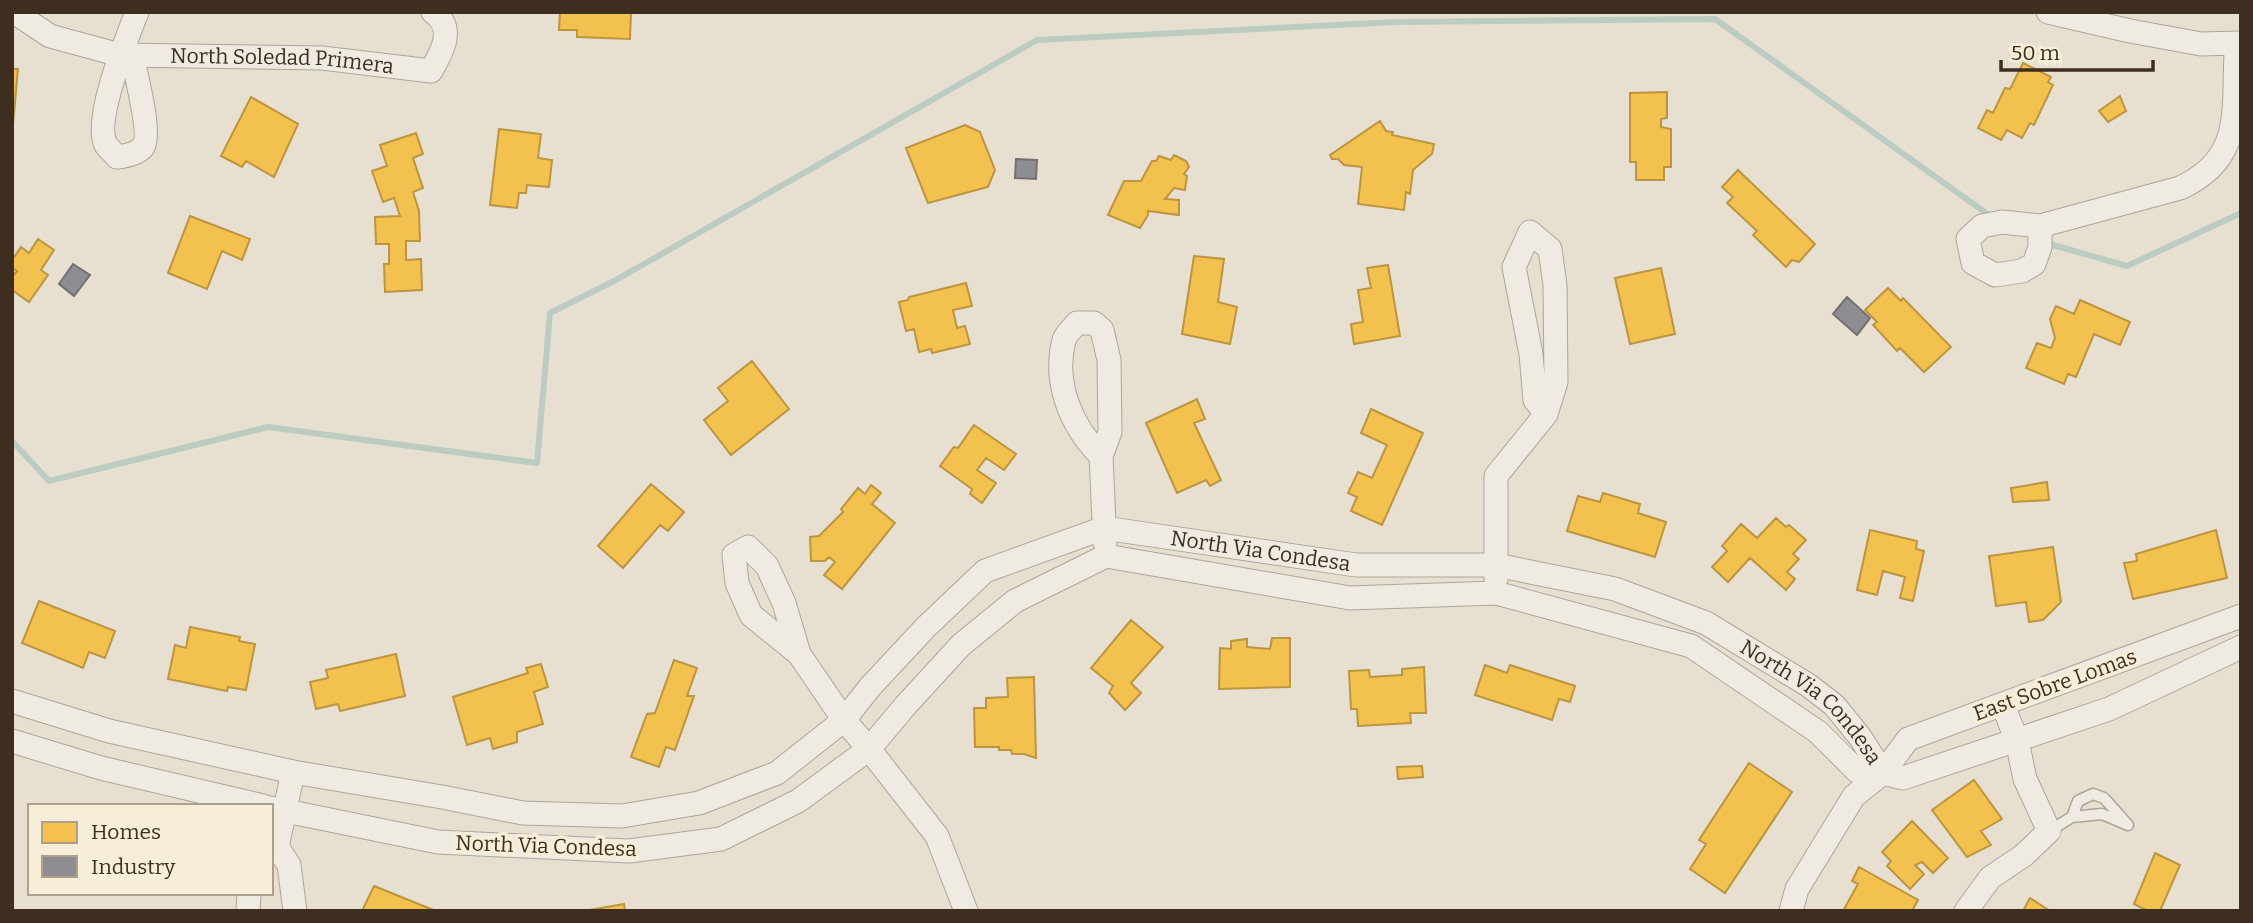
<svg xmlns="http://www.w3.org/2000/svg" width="2253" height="923" viewBox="0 0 2253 923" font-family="Bitter,serif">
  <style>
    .homes { fill: #f2c14e; stroke: #bc9540; stroke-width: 2 }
    .industry { fill: #8d8d92; stroke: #757070; stroke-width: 2 }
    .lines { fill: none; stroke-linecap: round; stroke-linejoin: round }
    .stream { stroke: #bcccc2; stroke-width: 6 }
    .service-casing { stroke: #ada599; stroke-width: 13 }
    .minor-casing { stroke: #ada599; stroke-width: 25 }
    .service { stroke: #efebe3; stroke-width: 10 }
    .minor { stroke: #efebe3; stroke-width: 23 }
    .labels { text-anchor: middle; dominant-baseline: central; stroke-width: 7; stroke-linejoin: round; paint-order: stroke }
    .street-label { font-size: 21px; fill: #3d2e20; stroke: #f7eed8 }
  </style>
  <rect width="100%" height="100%" fill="#e7e0d1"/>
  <path class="homes" d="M560,12H631L630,39L577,37V30H559Z
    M2023,63L2051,77L2048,82L2053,85L2034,125L2030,123L2022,138L2007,130L2001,140L1978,128L1987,110L1993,113L2005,88L2010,89Z
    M12,69H18L12,136Z
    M1667,92V118L1661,119V127L1671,129V167H1664V180H1636V162H1630V93Z
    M2120,96L2126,111L2108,122L2099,111Z
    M251,97L298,124L274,177L246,161L242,167L221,156Z
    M1380,121L1386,131L1393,132L1392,135L1434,144L1432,154L1413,170L1410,194L1406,192L1404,210L1358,204L1362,167L1344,165L1338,159H1332L1330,155Z
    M965,125L980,132L995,170L988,187L928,203L906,148Z
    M499,129L541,134L538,158L552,160L549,187L527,185L526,193H519L517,208L490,205Z
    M416,133L423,154L413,158L423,188L413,192L419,211L420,241H406V260L421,259L422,290L385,292L384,264H389V244H376L375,217L400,216L394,198L383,202L372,171L387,166L380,145Z
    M1174,155L1186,161L1189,167L1184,174L1187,176L1185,190L1174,188L1165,199L1179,200V215L1148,211V215L1140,228L1108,215L1124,181H1141L1152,161H1156L1159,156L1171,160Z
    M1738,170L1815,244L1799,262L1792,260L1786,267L1753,235L1757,231L1727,203L1733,197L1722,187Z
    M190,216L250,239L242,260L222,251L207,289L168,273Z
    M38,239L54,250L41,270L48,275L29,302L12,290V277L17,271L12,268V260L21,247L29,253Z
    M1194,256L1224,259L1218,302L1237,307L1230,344L1182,334Z
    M1388,265L1400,336L1354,344L1351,324L1363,322L1358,290L1371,288L1367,268Z
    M1661,268L1675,334L1630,344L1615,278Z
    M966,283L972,306L953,310L957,328L965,326L970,344L932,353L931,349L919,352L914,329L906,331L899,302L908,300L909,297Z
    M1888,288L1901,301L1903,298L1951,347L1924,372L1900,348L1897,351L1873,325L1877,322L1865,310Z
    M2080,300L2130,322L2120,345L2094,334L2076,377L2068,374L2064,384L2026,368L2037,343L2051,348L2055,338L2050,319L2056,306L2074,314Z
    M752,361L789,409L731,455L704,420L728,401L718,388Z
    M1197,399L1205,419L1194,423L1221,480L1210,486L1206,480L1177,493L1146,423Z
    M1371,409L1423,433L1382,525L1351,511L1357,497L1348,493L1358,472L1372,478L1387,445L1361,433Z
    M974,425L1016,454L1004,470L986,458L977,470L996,483L982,503L970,494L972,489L940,466L954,447L958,448Z
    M2047,482L2049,500L2013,502L2011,488Z
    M651,484L684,512L668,531L660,525L623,568L598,546Z
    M871,485L881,493L872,504L895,523L842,589L824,575L835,562L829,557L825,561H811L810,537L819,536L843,512L841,509L858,488L865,494Z
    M1603,493L1640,504L1638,513L1666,522L1655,557L1567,531L1578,496L1600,502Z
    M1776,518L1786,527L1789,525L1806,540L1793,554L1799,559L1787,572L1795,579L1786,590L1750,558L1728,582L1712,567L1727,551L1722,546L1741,524L1757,538Z
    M1870,530L1917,541L1916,549L1924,551L1913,601L1900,598L1905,577L1883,571L1877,595L1857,590Z
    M2216,530L2227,578L2133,599L2124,563L2137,561L2136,554Z
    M2053,547L2061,602L2043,620L2029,622L2026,602L1996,606L1989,556Z
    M39,601L115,631L105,658L89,652L83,668L22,643Z
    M1131,620L1163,647L1131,683L1141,693L1125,710L1109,693L1113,686L1091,668Z
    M190,627L240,637L239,641L255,644L246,690L228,687L227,691L168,679L175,645L186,648Z
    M1272,638H1290V687L1219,689L1220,648L1231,649V641L1247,639V647L1270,649Z
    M396,654L405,696L340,711L338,704L316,709L310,682L328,678L326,670Z
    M674,660L697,668L687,696H694L675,750L666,747L659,767L631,757L647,714L655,713Z
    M541,664L548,687L534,692L543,724L517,732V742L493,749L490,738L467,745L453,697L528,673L526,668Z
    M1485,665L1507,673L1510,665L1575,686L1570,702L1559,699L1552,720L1475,695Z
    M1424,667L1426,713H1410L1411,723L1358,726L1357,709H1351L1349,671L1369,670L1370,677L1402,675V669Z
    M1034,677L1036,758L1024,754H1012L1011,750H999V747H975L974,708H986V698L1008,697L1007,678Z
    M1749,763L1792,792L1725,893L1690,869L1706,844L1699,840Z
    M1422,766L1423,777L1398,779L1397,767Z
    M1974,780L2002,819L1981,831L1991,845L1967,857L1932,810Z
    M1912,821L1948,858L1933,873L1922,862L1915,865L1924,874L1910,889L1887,866L1891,861L1882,852Z
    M2155,853L2180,865L2160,911H2148L2134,904Z
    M1859,867L1918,900L1912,911H1843L1858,884L1852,881Z
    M374,886L436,911H362Z
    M2030,898L2050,911H2023Z
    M624,904L625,911H584Z"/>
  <path class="industry" d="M1016,159L1037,160L1036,179L1015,178Z
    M73,264L90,275L74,296L59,284Z
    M1847,297L1870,318L1857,335L1833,314Z"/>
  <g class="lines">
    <path class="stream" d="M2046,243L2127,266L2241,213
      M12,441L49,481L268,427L537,463L550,313L616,280L1037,40L1397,22L1715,19L1993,218"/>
    <g class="service-casing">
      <path id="service" d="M2049,831L2072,817L2102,814L2128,825L2104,798L2093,794L2078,801L2072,817"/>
    </g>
    <g class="minor-casing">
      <g id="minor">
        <path id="s1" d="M14,12L50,36L120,55L322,58L431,71C442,52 456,28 433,12"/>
        <path d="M132,55C135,71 152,135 143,147C137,154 126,156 117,157C114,153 109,149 106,145C93,120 127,38 137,12"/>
        <path d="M2040,226V247L2034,264L2022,271L1995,275L1973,263L1968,239L1982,226L2002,222L2040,226L2180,188C2243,159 2233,113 2236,53L2238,43L2201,44L2130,31L2048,12"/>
        <path d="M1101,456C1071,426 1053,383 1064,340C1066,334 1073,328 1077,323H1094L1102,330L1109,360L1110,432L1101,456L1105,543"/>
        <path d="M1496,579V476L1546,414L1556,382L1555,285L1550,249L1530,232L1514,267L1531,354L1535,400L1546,414"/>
        <path d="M2241,616L1908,739L1883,773L1903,778L2109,709L2241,647"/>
        <path d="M799,654L751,615L737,583L734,555L748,547L767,566L784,603L799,654L844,720L869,749L937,836L966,911"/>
        <path id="s2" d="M12,701L109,731L293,772L442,797L523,813L622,816L699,803L777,773L844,720L870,687L926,627L985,571L1104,528L1356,565H1496L1615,589L1706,623L1808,685L1834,705L1860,737L1883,773L1858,772L1818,732L1691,646L1496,593L1350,598L1106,556L1015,601L961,645L906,705L869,749L798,801L721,839L629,851L438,842L271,808"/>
        <path d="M12,741L101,768L263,806"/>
        <path d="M293,772L277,847L289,865L295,911"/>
        <path d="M248,911L249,893"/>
        <path d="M1791,911L1797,889L1854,796L1883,773"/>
        <path d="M1966,911L1990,878L2024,855L2049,831L2025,779L2017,741L2003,705"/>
      </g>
    </g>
    <use href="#service" class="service"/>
    <use href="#minor" class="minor"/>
  </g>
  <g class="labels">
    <g class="street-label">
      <text stroke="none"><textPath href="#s1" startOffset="278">North Soledad Primera</textPath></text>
      <text stroke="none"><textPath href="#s2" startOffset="1360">North Via Condesa</textPath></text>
      <text transform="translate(2055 685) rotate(-20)">East Sobre Lomas</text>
      <text stroke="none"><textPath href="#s2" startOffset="1948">North Via Condesa</textPath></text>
      <text transform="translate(546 846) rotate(2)">North Via Condesa</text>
    </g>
  </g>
  <rect width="2253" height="923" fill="none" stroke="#3d2e20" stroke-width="28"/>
  <rect x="28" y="804" width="245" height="91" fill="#f7eed8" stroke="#ada18e" stroke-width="2"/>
  <rect x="42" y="822" width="35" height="21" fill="#f2c14e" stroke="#ada18e" stroke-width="2"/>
  <text x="91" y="839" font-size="21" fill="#3d2e20">Homes</text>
  <rect x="42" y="856" width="35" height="21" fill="#8d8d92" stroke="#ada18e" stroke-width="2"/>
  <text x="91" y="874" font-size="21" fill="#3d2e20">Industry</text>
  <path d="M2001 60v10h152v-10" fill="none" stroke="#3d2e20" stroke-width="3.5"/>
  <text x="2011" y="60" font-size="21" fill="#3d2e20" stroke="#f7eed8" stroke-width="5" paint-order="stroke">50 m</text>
</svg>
